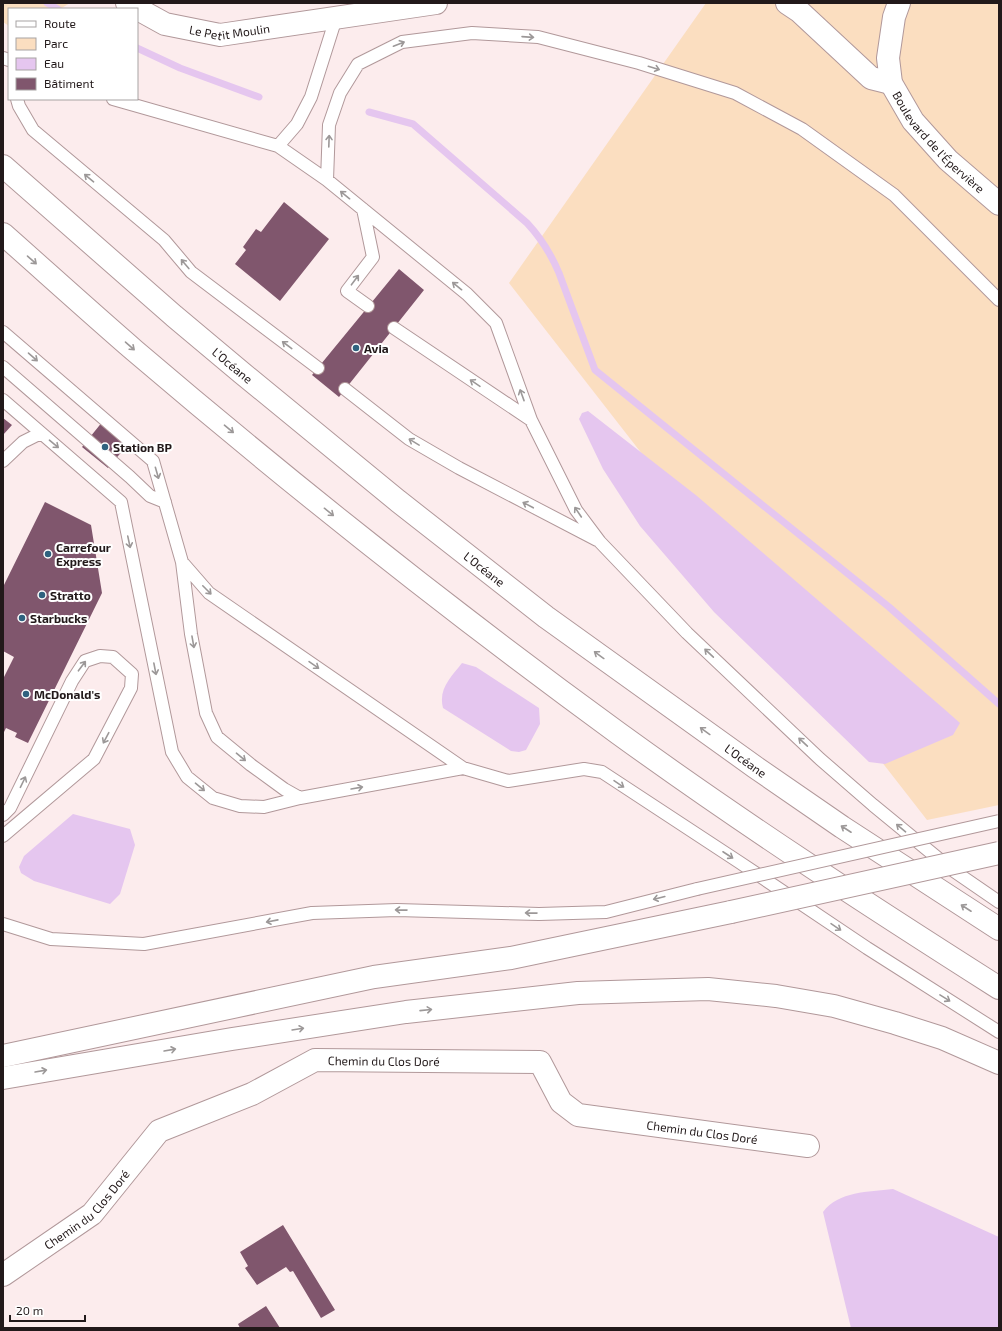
<svg xmlns="http://www.w3.org/2000/svg" width="1002" height="1331" viewBox="0 0 1002 1331" font-family="'Exo 2',sans-serif">
  <style>
    .green { fill: #fbdec0 }
    .water { fill: #e5c6ef }
    .lines { fill: none; stroke-linecap: round; stroke-linejoin: round }
    .stream { stroke: #e5c6ef; stroke-width: 7 }
    .building { fill: #80566d }
    .lane-casing { stroke: #b1989a; stroke-width: 14 }
    .street-casing { stroke: #b1989a; stroke-width: 24 }
    .secondary-casing { stroke: #b1989a; stroke-width: 24 }
    .highway-casing { stroke: #b1989a; stroke-width: 24 }
    .lane { stroke: #fff; stroke-width: 12 }
    .street { stroke: #fff; stroke-width: 22 }
    .secondary { stroke: #fff; stroke-width: 22 }
    .highway { stroke: #fff; stroke-width: 22 }
    .lane-bridge-casing { stroke: #b1989a; stroke-width: 14; stroke-linecap: butt }
    .secondary-bridge-casing { stroke: #b1989a; stroke-width: 24; stroke-linecap: butt }
    .lane-bridge { stroke: #fff; stroke-width: 12 }
    .secondary-bridge { stroke: #fff; stroke-width: 22 }
    .oneway { stroke: #9c9898 }
    .poi-dot { fill: #2f627f; stroke: #fff; stroke-width: 1.5 }
    .labels { text-anchor: middle; dominant-baseline: central; stroke-width: 4; stroke-linejoin: round; paint-order: stroke }
    .street-label { font-size: 12px; fill: #22191a; stroke: #fff }
    .poi-label { font-size: 12px; font-weight: bold; fill: #22191a; stroke: #fff; text-anchor: start }
  </style>
  <rect width="100%" height="100%" fill="#fceced"/>
  <path class="green" d="M3,3H70L60,9H9V26L3,22Z
    M706,3H999V805L927,820L509,283Z"/>
  <path class="water" d="M588,411L697,496L943,708L960,723L953,735L885,764L869,762L714,612L640,526L603,469L579,419L582,413Z
    M462,663L476,667L539,708L540,724L526,750L519,752L511,751L443,708C438,689 451,677 462,663Z
    M73,814L130,829L135,845L120,894L110,904L34,881L21,873L19,867L24,856Z
    M893,1189L999,1237V1328H851L823,1212C839,1191 868,1192 893,1189Z"/>
  <g class="lines">
    <path class="stream" d="M47,3L58,9
      M137,48L180,68L259,97
      M369,112L413,124L527,223C541,238 551,254 559,273L595,370L889,607L999,704"/>
  </g>
  <path class="building" d="M284,202L329,239L280,301L235,264L246,250L243,247L256,229L261,232Z
    M399,269L424,290L339,397L312,375Z
    M3,418L12,425L3,435Z
    M103,421L129,443L108,468L82,447Z
    M45,502L91,525L102,593L28,743L15,737L17,733L6,728L4,732L3,731V679L14,657L3,651V587Z
    M283,1225L335,1310L321,1318L293,1271L290,1272L286,1267L257,1285L245,1268L248,1266L240,1252Z
    M266,1306L280,1328H240L238,1324Z"/>
  <g class="lines">
    <g class="lane-casing">
      <path id="lane" d="M3,58L9,60
        M17,99L19,106L33,130L164,240L191,272L318,368
        M113,99L278,146L327,180L467,294L496,323L531,420L576,510L600,542L687,633L820,759L873,805L951,869L999,902
        M278,146L297,124L311,97L336,18
        M327,180L329,125L340,93L358,64L402,42L472,33L538,37L639,63L735,93L802,129L894,195L999,300
        M363,209L373,257L347,291L368,306
        M394,328L531,420
        M3,332L153,461L182,562L209,593L463,768L508,781L584,769L602,772L739,862L867,948L999,1032
        M3,367L130,477L150,496L165,502
        M345,389L409,439L459,468L597,540
        M3,400L121,502L172,752L187,777L213,798L240,806L264,807L300,798
        M3,461L23,442L41,433
        M182,562L191,634L206,713L217,737L251,765L284,789L300,798L463,768
        M3,815L10,808L72,681L85,661L100,656L113,657L132,674L131,688L94,759L3,836
        M3,924L51,939L144,944L312,913L397,910L539,914L606,912L697,889"/>
    </g>
    <g class="street-casing">
      <g id="street">
        <path id="s1" d="M127,3L165,24L220,35L436,3"/>
        <path d="M787,3L799,11L871,78L891,83"/>
        <path id="s2" d="M899,3L894,17L888,58L891,83L913,121L948,160L999,204"/>
        <path id="s3" d="M3,1275L92,1214L159,1131L252,1094L315,1060L540,1062L561,1102L578,1115L808,1146"/>
      </g>
    </g>
    <g class="secondary-casing">
      <path id="secondary" d="M3,1056L374,977L511,958L731,912"/>
    </g>
    <g class="highway-casing">
      <g id="highway">
        <path id="s4" d="M3,166L174,316L242,373L398,501L546,617L755,767L842,827L999,929"/>
        <path d="M3,234C47,273 90,312 135,351C291,484 452,612 618,733C742,823 870,906 999,988"/>
        <path d="M3,1078L232,1039L406,1012L578,993L708,989L776,996L834,1006L895,1023L942,1038L999,1063"/>
      </g>
    </g>
    <use href="#lane" class="lane"/>
    <use href="#street" class="street"/>
    <use href="#secondary" class="secondary"/>
    <use href="#highway" class="highway"/>
    <g class="lane-bridge-casing">
      <path id="lane-bridge" d="M697,889L999,821"/>
    </g>
    <g class="secondary-bridge-casing">
      <path id="secondary-bridge" d="M731,912L999,853"/>
    </g>
    <use href="#lane-bridge" class="lane-bridge"/>
    <use href="#secondary-bridge" class="secondary-bridge"/>
  </g>
  <defs><path id="oneway-shaft" d="M-6 0H5M1.5-3L5.5 0L1.5 3" fill="none" stroke-width="1.6" stroke-linecap="round" stroke-linejoin="round"/></defs>
  <g class="oneway">
    <use href="#oneway-shaft" transform="translate(528 37) rotate(4)"/>
    <use href="#oneway-shaft" transform="translate(399 44) rotate(-21)"/>
    <use href="#oneway-shaft" transform="translate(654 68) rotate(17)"/>
    <use href="#oneway-shaft" transform="translate(329 141) rotate(-88)"/>
    <use href="#oneway-shaft" transform="translate(89 178) rotate(-140)"/>
    <use href="#oneway-shaft" transform="translate(345 195) rotate(-141)"/>
    <use href="#oneway-shaft" transform="translate(32 260) rotate(41)"/>
    <use href="#oneway-shaft" transform="translate(185 264) rotate(-130)"/>
    <use href="#oneway-shaft" transform="translate(355 280) rotate(-53)"/>
    <use href="#oneway-shaft" transform="translate(457 286) rotate(-141)"/>
    <use href="#oneway-shaft" transform="translate(287 345) rotate(-143)"/>
    <use href="#oneway-shaft" transform="translate(130 346) rotate(41)"/>
    <use href="#oneway-shaft" transform="translate(33 357) rotate(41)"/>
    <use href="#oneway-shaft" transform="translate(475 383) rotate(-146)"/>
    <use href="#oneway-shaft" transform="translate(522 395) rotate(-110)"/>
    <use href="#oneway-shaft" transform="translate(229 429) rotate(40)"/>
    <use href="#oneway-shaft" transform="translate(414 442) rotate(-149)"/>
    <use href="#oneway-shaft" transform="translate(54 444) rotate(40)"/>
    <use href="#oneway-shaft" transform="translate(157 473) rotate(74)"/>
    <use href="#oneway-shaft" transform="translate(528 505) rotate(-152)"/>
    <use href="#oneway-shaft" transform="translate(329 512) rotate(39)"/>
    <use href="#oneway-shaft" transform="translate(578 512) rotate(-124)"/>
    <use href="#oneway-shaft" transform="translate(129 542) rotate(78)"/>
    <use href="#oneway-shaft" transform="translate(207 590) rotate(45)"/>
    <use href="#oneway-shaft" transform="translate(193 642) rotate(80)"/>
    <use href="#oneway-shaft" transform="translate(709 653) rotate(-137)"/>
    <use href="#oneway-shaft" transform="translate(599 655) rotate(-144)"/>
    <use href="#oneway-shaft" transform="translate(314 665) rotate(35)"/>
    <use href="#oneway-shaft" transform="translate(82 666) rotate(-53)"/>
    <use href="#oneway-shaft" transform="translate(155 669) rotate(79)"/>
    <use href="#oneway-shaft" transform="translate(705 731) rotate(-144)"/>
    <use href="#oneway-shaft" transform="translate(106 738) rotate(118)"/>
    <use href="#oneway-shaft" transform="translate(803 742) rotate(-137)"/>
    <use href="#oneway-shaft" transform="translate(241 757) rotate(40)"/>
    <use href="#oneway-shaft" transform="translate(23 782) rotate(-64)"/>
    <use href="#oneway-shaft" transform="translate(619 784) rotate(34)"/>
    <use href="#oneway-shaft" transform="translate(200 787) rotate(40)"/>
    <use href="#oneway-shaft" transform="translate(357 788) rotate(-10)"/>
    <use href="#oneway-shaft" transform="translate(901 828) rotate(-140)"/>
    <use href="#oneway-shaft" transform="translate(846 829) rotate(-147)"/>
    <use href="#oneway-shaft" transform="translate(728 855) rotate(33)"/>
    <use href="#oneway-shaft" transform="translate(659 898) rotate(166)"/>
    <use href="#oneway-shaft" transform="translate(966 908) rotate(-147)"/>
    <use href="#oneway-shaft" transform="translate(401 910) rotate(-179)"/>
    <use href="#oneway-shaft" transform="translate(531 913) rotate(-179)"/>
    <use href="#oneway-shaft" transform="translate(272 921) rotate(169)"/>
    <use href="#oneway-shaft" transform="translate(836 927) rotate(34)"/>
    <use href="#oneway-shaft" transform="translate(945 998) rotate(32)"/>
    <use href="#oneway-shaft" transform="translate(426 1010) rotate(-6)"/>
    <use href="#oneway-shaft" transform="translate(298 1029) rotate(-9)"/>
    <use href="#oneway-shaft" transform="translate(170 1050) rotate(-10)"/>
    <use href="#oneway-shaft" transform="translate(41 1071) rotate(-10)"/>
  </g>
  <g class="poi-dot">
    <circle cx="356" cy="348" r="4"/>
    <circle cx="105" cy="447" r="4"/>
    <circle cx="48" cy="554" r="4"/>
    <circle cx="42" cy="595" r="4"/>
    <circle cx="22" cy="618" r="4"/>
    <circle cx="26" cy="694" r="4"/>
  </g>
  <g class="labels">
    <g class="street-label">
      <text stroke="none"><textPath href="#s1" startOffset="109">Le Petit Moulin</textPath></text>
      <text stroke="none"><textPath href="#s2" startOffset="158">Boulevard de l'Épervière</textPath></text>
      <text stroke="none"><textPath href="#s4" startOffset="304">L’Océane</textPath></text>
      <text stroke="none"><textPath href="#s4" startOffset="628">L’Océane</textPath></text>
      <text stroke="none"><textPath href="#s4" startOffset="952">L’Océane</textPath></text>
      <text stroke="none"><textPath href="#s3" startOffset="455">Chemin du Clos Doré</textPath></text>
      <text stroke="none"><textPath href="#s3" startOffset="803">Chemin du Clos Doré</textPath></text>
      <text stroke="none"><textPath href="#s3" startOffset="107">Chemin du Clos Doré</textPath></text>
    </g>
    <g class="poi-label">
      <text x="364" y="348">Avia</text>
      <text x="113" y="447">Station BP</text>
      <text x="56" y="547">Carrefour<tspan x="56" dy="14">Express</tspan></text>
      <text x="50" y="595">Stratto</text>
      <text x="30" y="618">Starbucks</text>
      <text x="34" y="694">McDonald's</text>
    </g>
  </g>
  <rect width="1002" height="1331" fill="none" stroke="#22191a" stroke-width="8"/>
  <rect x="8" y="8" width="130" height="92" fill="#ffffff" stroke="#a7a3a3"/>
  <rect x="16" y="21" width="20" height="6" fill="#ffffff" stroke="#a7a3a3"/>
  <text x="44" y="28" font-size="12" fill="#22191a">Route</text>
  <rect x="16" y="38" width="20" height="12" fill="#fbdec0" stroke="#a7a3a3"/>
  <text x="44" y="48" font-size="12" fill="#22191a">Parc</text>
  <rect x="16" y="58" width="20" height="12" fill="#e5c6ef" stroke="#a7a3a3"/>
  <text x="44" y="68" font-size="12" fill="#22191a">Eau</text>
  <rect x="16" y="78" width="20" height="12" fill="#80566d" stroke="#a7a3a3"/>
  <text x="44" y="88" font-size="12" fill="#22191a">Bâtiment</text>
  <path d="M10 1315v6h75v-6" fill="none" stroke="#22191a" stroke-width="2"/>
  <text x="16" y="1315" font-size="12" fill="#22191a" stroke="#ffffff" stroke-width="3" paint-order="stroke">20 m</text>
</svg>
